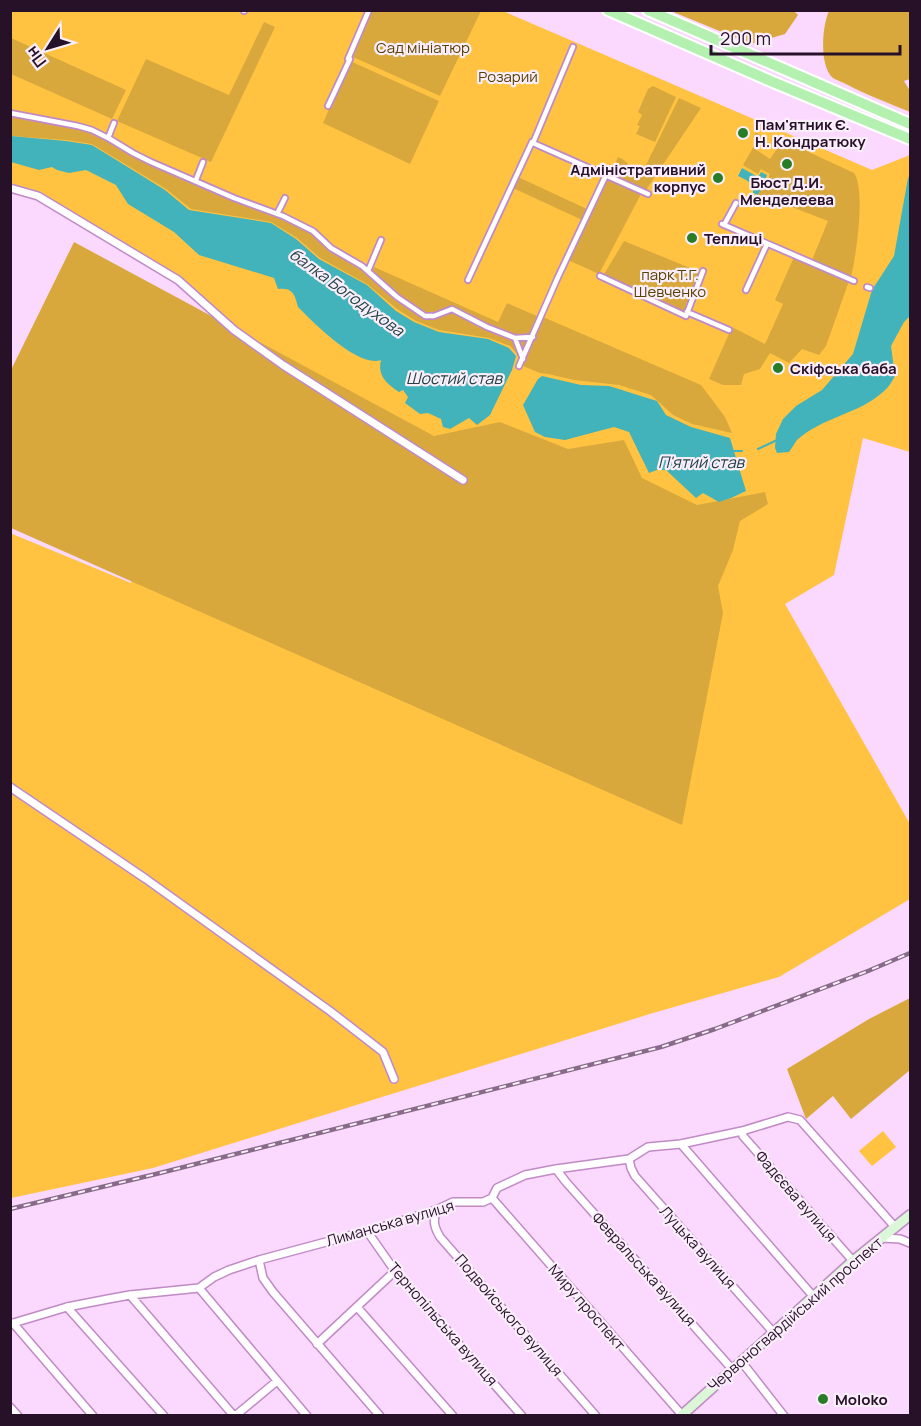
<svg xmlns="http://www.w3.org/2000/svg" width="921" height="1426" viewBox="0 0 921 1426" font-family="Manrope,sans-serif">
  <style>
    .green { fill: #ffc341 }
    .forest { fill: #d9a83d }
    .water { fill: #42b2bb }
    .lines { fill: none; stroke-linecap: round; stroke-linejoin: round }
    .stream { stroke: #42b2bb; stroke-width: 2 }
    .pedestrian-casing { stroke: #c18ac7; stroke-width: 8 }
    .minor-casing { stroke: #c18ac7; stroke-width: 10 }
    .secondary-casing { stroke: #c18ac7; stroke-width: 12 }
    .primary-casing { stroke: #fff; stroke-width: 14 }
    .pedestrian { stroke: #fff; stroke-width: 4.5 }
    .minor { stroke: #fff; stroke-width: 7 }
    .secondary { stroke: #daf8d8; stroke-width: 9 }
    .primary { stroke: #b4f1b1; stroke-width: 10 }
    .rail-casing { stroke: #876b89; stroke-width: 4.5 }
    .rail { stroke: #faeefb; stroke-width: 2; stroke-dasharray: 7; stroke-linecap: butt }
    .poi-dot { fill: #297c28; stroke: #faeefb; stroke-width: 2 }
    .labels { text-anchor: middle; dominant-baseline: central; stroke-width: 4.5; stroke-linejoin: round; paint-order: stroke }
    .park-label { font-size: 15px; fill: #583f02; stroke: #faeefb }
    .poi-label { font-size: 15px; font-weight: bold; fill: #261128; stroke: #faeefb; text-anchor: start }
    .street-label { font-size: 15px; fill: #261128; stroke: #faeefb }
    .water-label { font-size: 16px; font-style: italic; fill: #224346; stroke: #faeefb }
  </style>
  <rect width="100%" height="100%" fill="#fbd8fe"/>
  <path class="green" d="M11,11H503L872,170L910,155V452L863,438L834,575L785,604L910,824V899L779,977L653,1013L153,1168L11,1198L10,533L131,583L236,326L172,272L42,195L11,183Z
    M883,1131L896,1147L872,1166L859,1151Z"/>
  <path class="forest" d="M372,11L481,10V11L440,96L353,57Z
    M794,11L798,15L785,34L751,44L671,11Z
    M829,11H910V79L904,81L910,91V112C889,103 866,95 846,84C842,82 836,80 833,78C819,66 822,26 829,11Z
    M264,22L275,27L211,162L117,121L146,59L229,95Z
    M11,38L126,90L112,119L11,74Z
    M350,61L439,101L410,164L323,123Z
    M653,86L676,97L655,142L636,134L640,126L637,125L642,115L638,112L648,89Z
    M679,98L701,108L646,190L610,175L618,157C627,160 632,169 640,174L642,173Z
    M10,116L80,128L91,132L234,200L287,220L311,232L370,275L374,267L498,322L507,303L537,316L520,357L510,346L489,338L439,330L416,321L397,309L367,284L320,258L297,238L271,222L191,209L166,189L92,144L66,140L11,136Z
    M756,132L763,137L755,149L770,159L783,140L854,173C866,189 856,257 851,277L812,260L828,221L766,197V195H758L764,181H767L770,174L761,169L758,174L743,165L757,141L753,137Z
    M518,177L587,209L582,220L513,188Z
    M607,179L641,194L599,274L568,260Z
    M624,241L700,272L684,312L603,276Z
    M74,242L434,436L500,422L568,449L624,440L642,478L697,505L765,492L768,504L740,521L733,550L718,586L723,613L682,825L11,528L10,372Z
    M794,257L849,281L826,346L819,355L802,349L789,363L770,353L760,369L744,374L741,385H723L709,379L732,327L765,344L783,304L775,300Z
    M543,317L701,385L725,417L732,433L692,424L673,415L651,395L619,385L574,380L548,374L540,373L523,366Z
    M910,998V1070L851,1119L833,1096L806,1119L787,1069L869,1019Z"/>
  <path class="water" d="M11,136L66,141L92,145L165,190L189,210L271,223L296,239L319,259L367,285L396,311L414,322L439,332L488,339L509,348L516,356L512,370L490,415L477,425L469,418L450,429L443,427L441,419L428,413L420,414L405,403L408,397L403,390L399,392C387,384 377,376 381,360C358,368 314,323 298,307C295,295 293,287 278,289L274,278L199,255L174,232L128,204L116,185L86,170L69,173L57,170L52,167L39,170L11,162Z
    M742,168L758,177L761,172L767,175L758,195L753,193C754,182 746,180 738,176Z
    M910,175V316L904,322L891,346L895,376C892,381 889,387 884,391C860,414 822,417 797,440C794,444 792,448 789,452L777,453L775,448L776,434L783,419L796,406L822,390L853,354L872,290L894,256L908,178Z
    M542,376L581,385L609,386L657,401L666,415L691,427L730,438L746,491L731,498L719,502L703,493L696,498L666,470H657L649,473L629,432L614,427L565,440L545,437L535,432L523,405L538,379Z"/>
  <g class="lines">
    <path class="stream" d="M758,449L777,440
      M734,451H742"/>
    <g class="pedestrian-casing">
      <path id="pedestrian" d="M244,10V11
        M573,47L533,143L648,194
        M348,59L369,10
        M328,106L350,59
        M10,113L78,126L92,130L110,139L133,153L151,162L234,198L283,216L313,231L331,248L362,266L397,297L425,316H434L452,309L487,327L515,338L533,337
        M108,138L114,123
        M196,180L203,162
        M277,214L285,198
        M722,224L854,281
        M724,225L736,203
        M368,271L381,240
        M600,276L686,316L703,271
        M468,280L532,142
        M867,287L870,288
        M746,290L767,244
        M687,312L729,330
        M515,338L523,359
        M519,366L558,277L606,175"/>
    </g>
    <g class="minor-casing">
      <path id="minor" d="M10,188L38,196L178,280L234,330L283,365L463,480
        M10,787L146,879L330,1011L383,1052L394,1079
        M742,1131L743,1136L853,1261
        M681,1144L813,1296
        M629,1159L631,1168L635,1176L773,1332
        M556,1169L566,1182L732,1369
        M492,1198L682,1415
        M436,1210C433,1221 434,1227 440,1237L596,1416
        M367,1231L395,1271L522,1416
        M882,1238L900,1239L910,1243
        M259,1260L263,1278L273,1292L380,1416
        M199,1288L307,1416
        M130,1295L234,1416
        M67,1307L164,1416
        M357,1307L453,1416
        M13,1323L93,1416
        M10,1324L67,1307L108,1299L130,1295L199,1288L214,1277L229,1270L259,1260L382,1227L436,1210L453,1202H483L492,1198L497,1188L525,1175L556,1169L629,1159L648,1147L681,1144L742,1131L788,1117L800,1120L895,1227
        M317,1344L395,1271
        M741,1361L784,1416
        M10,1407L18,1416
        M235,1416L277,1381"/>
    </g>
    <g class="secondary-casing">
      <path id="secondary" d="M681,1416L853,1261L910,1215"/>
    </g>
    <g class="primary-casing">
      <path id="primary" d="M608,10L773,82L910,139
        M648,10L910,124"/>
    </g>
    <use href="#pedestrian" class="pedestrian"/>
    <use href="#minor" class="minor"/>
    <use href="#secondary" class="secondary"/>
    <use href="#primary" class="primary"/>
    <g class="rail-casing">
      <path id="rail" d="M10,1209L156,1174L661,1047L715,1029L868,971L910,953"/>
    </g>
    <use href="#rail" class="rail"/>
  </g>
  <g class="poi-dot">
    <circle cx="743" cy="133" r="6"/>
    <circle cx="787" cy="164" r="6"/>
    <circle cx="718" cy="178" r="6"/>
    <circle cx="692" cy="238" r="6"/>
    <circle cx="778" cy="368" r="6"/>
    <circle cx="823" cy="1399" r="6"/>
  </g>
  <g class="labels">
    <g class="park-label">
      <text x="423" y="47">Сад мініатюр</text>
      <text x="508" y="76">Розарий</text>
      <text x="670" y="274">парк Т.Г.<tspan x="670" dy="17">Шевченко</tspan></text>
    </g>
    <g class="poi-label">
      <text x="755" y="124">Пам'ятник Є.<tspan x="755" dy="17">Н. Кондратюку</tspan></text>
      <text x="706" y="169" text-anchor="end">Адміністративний<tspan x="706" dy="17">корпус</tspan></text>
      <text x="787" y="182" text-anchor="middle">Бюст Д.И.<tspan x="787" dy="17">Менделеева</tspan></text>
      <text x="704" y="238">Теплиці</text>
      <text x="790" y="368">Скіфська баба</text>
      <text x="835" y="1399">Moloko</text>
    </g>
    <g class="street-label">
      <text transform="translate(796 1196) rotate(49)">Фадєєва вулиця</text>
      <text transform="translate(390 1223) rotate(-16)">Лиманська вулиця</text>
      <text transform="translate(698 1247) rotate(48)">Луцька вулиця</text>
      <text transform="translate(644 1269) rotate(48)">Февральська вулиця</text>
      <text transform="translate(587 1307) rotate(49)">Миру проспект</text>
      <text transform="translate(795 1314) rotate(-41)">Червоногвардійський проспект</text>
      <text transform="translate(509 1315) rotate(49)">Подвойського вулиця</text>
      <text transform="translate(443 1324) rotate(49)">Тернопільська вулиця</text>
    </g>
    <g class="water-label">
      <text transform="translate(347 292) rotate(36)">балка Богодухова</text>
      <text x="454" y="378">Шостий став</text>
      <text x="701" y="462">П'ятий став</text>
    </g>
  </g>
  <rect width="921" height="1426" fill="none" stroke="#261128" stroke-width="24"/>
  <g transform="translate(48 48) rotate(233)" stroke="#faeefb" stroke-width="4.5" paint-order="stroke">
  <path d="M0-4.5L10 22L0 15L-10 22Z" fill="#261128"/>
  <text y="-9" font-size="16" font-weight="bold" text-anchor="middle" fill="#261128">Пн</text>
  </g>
  <path d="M711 45v9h189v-9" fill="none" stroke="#261128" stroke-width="3"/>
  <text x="720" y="45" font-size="18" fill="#261128" stroke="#faeefb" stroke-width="4.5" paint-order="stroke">200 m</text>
</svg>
